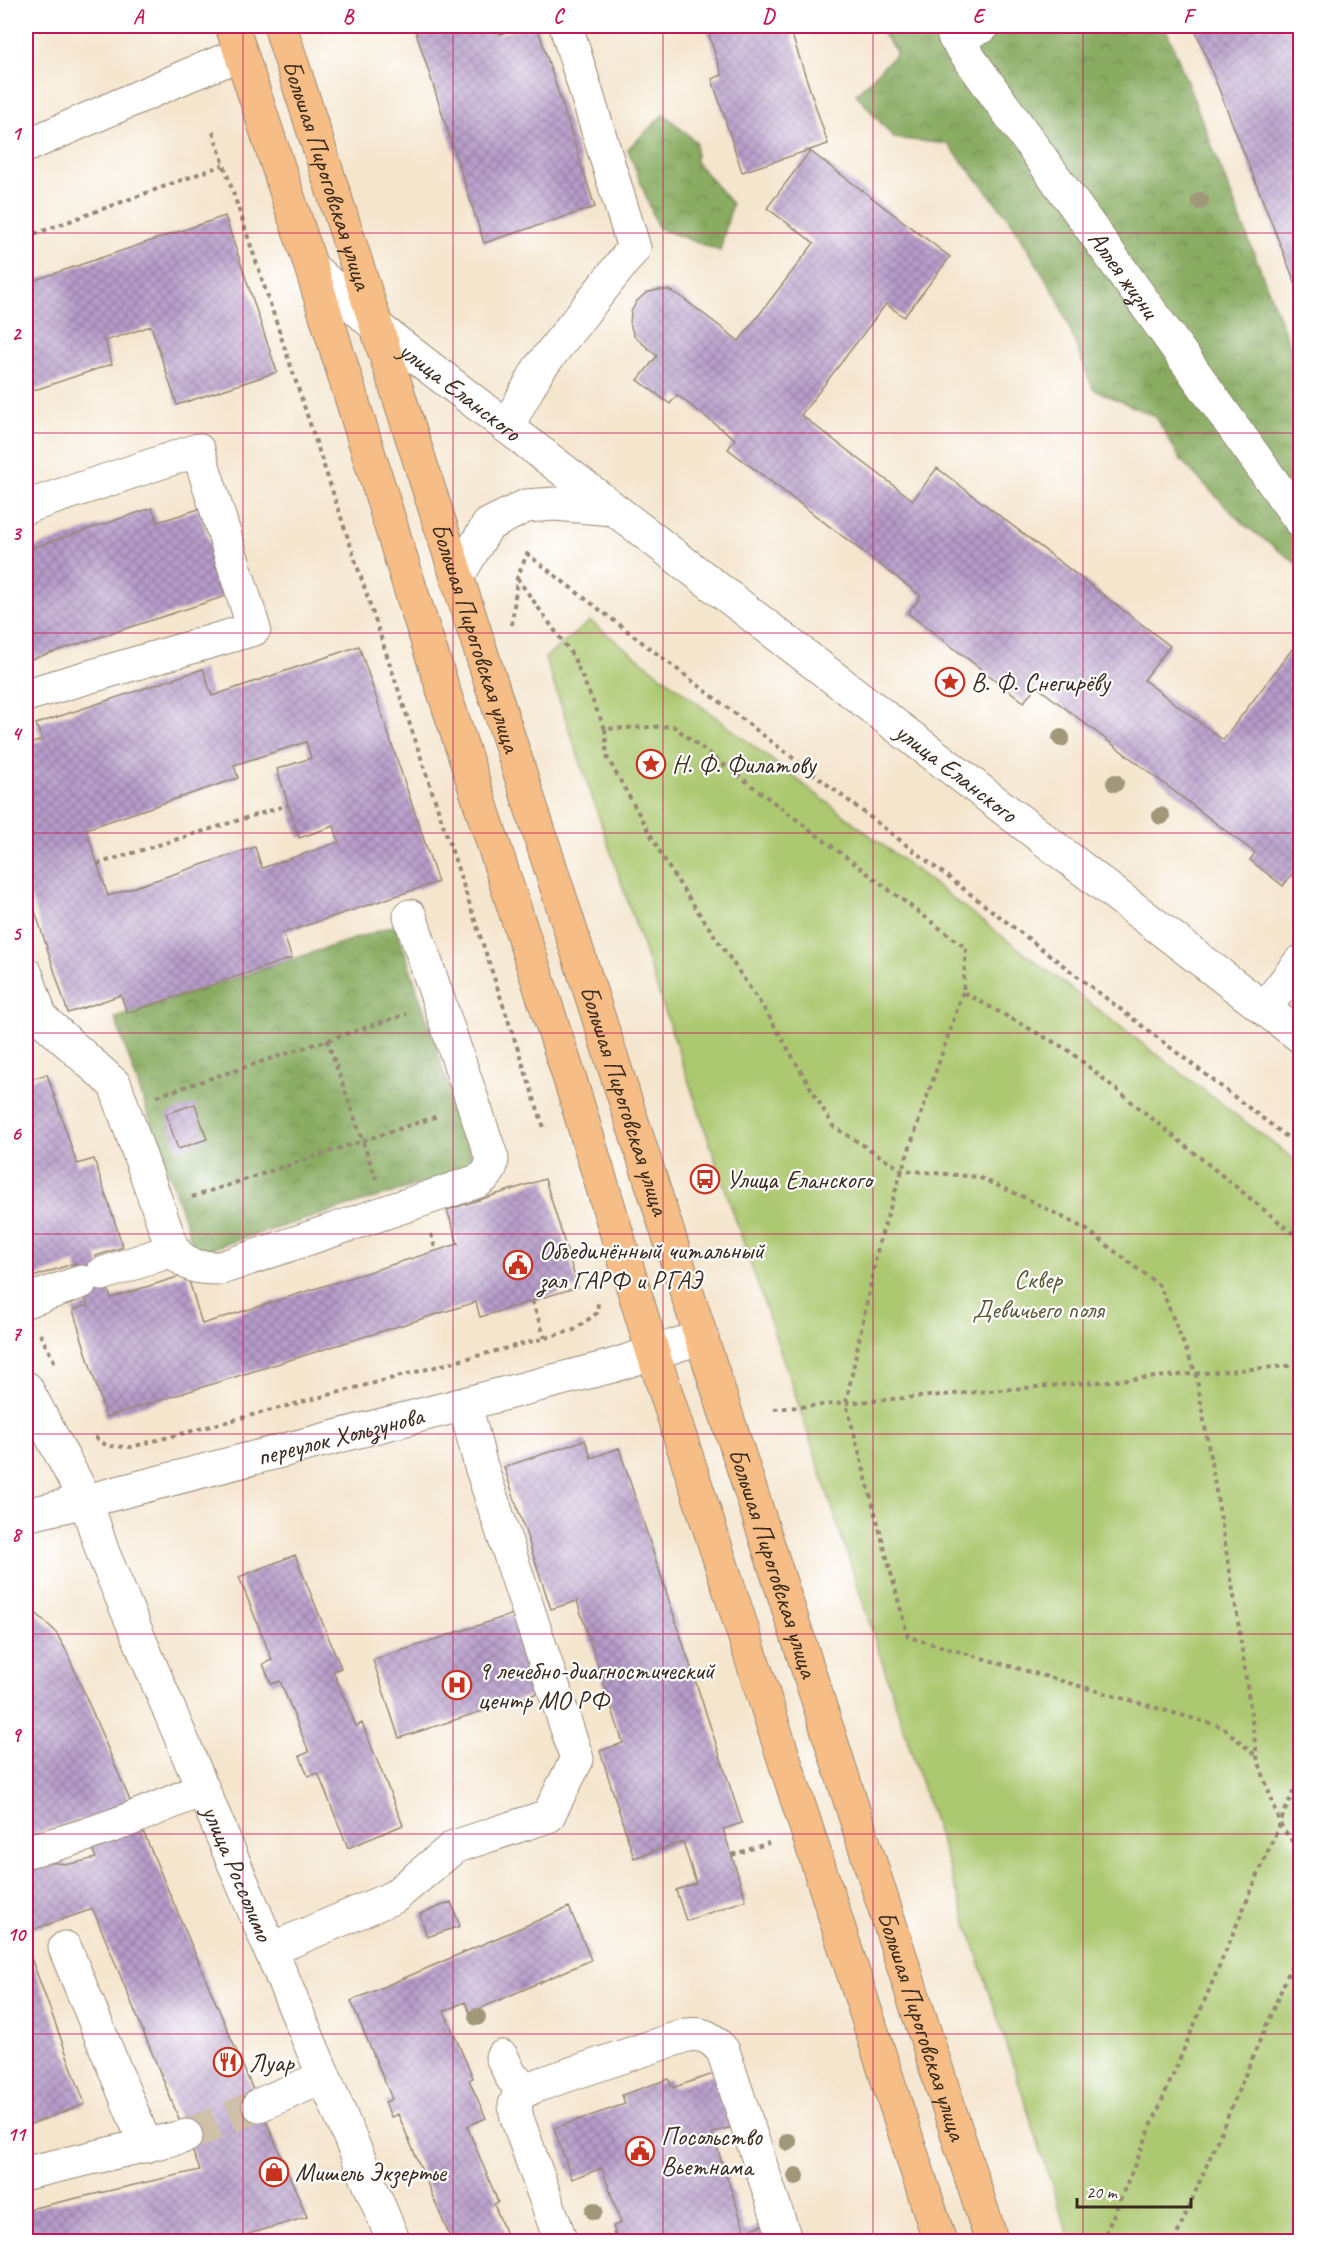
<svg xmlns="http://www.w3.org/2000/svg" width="1326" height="2267" viewBox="0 0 1326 2267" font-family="Caveat,sans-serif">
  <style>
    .forest { fill: url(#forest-crowns); stroke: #626b40; stroke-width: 1.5 }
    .park { fill: #acc86f; stroke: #747946; stroke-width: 1.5 }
    .building { fill: url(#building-cross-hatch); fill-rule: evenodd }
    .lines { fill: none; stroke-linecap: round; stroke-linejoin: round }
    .minor-tunnel { stroke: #cfc0aa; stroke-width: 33; stroke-dasharray: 33 16; stroke-linecap: butt }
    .minor-casing { stroke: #988876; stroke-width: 35 }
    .major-casing { stroke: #988876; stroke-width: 35 }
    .path { stroke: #988876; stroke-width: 4; stroke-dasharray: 4.5 4.5; stroke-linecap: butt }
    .minor { stroke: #fff; stroke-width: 33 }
    .major { stroke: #f6be86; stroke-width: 33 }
    .tree { fill: #a1987a }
    .grid { fill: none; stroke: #c2185b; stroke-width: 1.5; stroke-opacity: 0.55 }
    .labels { text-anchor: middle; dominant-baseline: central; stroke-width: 4.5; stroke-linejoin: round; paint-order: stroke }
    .street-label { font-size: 26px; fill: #3b2a1e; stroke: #fff }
    .poi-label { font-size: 26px; fill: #3b2a1e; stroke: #fff; text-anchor: start }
    .park-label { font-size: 26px; fill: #5d5936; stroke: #fff }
    .neatline { fill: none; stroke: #c2185b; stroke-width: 2 }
    .grid-label { font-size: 20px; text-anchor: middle; font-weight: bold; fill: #c2185b }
  </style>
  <defs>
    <pattern id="forest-crowns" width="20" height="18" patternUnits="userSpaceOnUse" patternTransform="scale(1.5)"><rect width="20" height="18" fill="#89ac62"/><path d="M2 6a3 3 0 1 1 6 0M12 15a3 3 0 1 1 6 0" fill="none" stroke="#718c50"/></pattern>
    <pattern id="building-cross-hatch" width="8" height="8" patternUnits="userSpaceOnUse" patternTransform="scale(1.5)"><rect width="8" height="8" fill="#b69bc9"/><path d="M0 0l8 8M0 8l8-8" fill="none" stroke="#957fa3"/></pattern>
  </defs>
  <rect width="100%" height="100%" fill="#fff"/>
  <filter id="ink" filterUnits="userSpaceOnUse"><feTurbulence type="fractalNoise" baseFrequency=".0167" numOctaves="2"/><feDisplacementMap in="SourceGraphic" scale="12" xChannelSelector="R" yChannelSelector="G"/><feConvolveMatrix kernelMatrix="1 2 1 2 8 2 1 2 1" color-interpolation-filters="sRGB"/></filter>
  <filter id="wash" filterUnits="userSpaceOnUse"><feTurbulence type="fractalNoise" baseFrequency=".008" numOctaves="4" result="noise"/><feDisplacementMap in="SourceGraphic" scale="24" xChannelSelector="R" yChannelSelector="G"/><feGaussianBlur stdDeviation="1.35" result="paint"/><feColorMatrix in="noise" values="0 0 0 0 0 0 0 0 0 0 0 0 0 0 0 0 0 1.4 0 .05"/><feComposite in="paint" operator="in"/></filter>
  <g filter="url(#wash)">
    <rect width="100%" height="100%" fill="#f4e5cd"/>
    <path class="forest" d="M877,26H1165L1300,371V563L1299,565L1243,524L1180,459L1156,417L1093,389L1058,299L1011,221L948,144L894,138L856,94L897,53Z
      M664,114L696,142V162L732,204L720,251L658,228L628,149Z
      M396,925L475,1167L196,1253L115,1018Z"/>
    <path class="park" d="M590,621L1300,1164V2241H1070L803,1418L545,658Z"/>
    <g id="blocks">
      <path class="building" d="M414,26H497L500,34L527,26H537L595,207L484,243Z
        M706,26H789L828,144L742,172L712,79L722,75Z
        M1194,26H1294L1300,42V295Z
        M810,151L950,257L904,317L886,304L801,415L913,500L937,468L1170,646L1144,680L1223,740L1300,639V863L1283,886L1250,860L1255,853L1036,686L1024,702L908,613L921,596L728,449L735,439L677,395L670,404L638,380L657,356L634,336L630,324L631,312L637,301L646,293L657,290H669L680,296L739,341L814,243L767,208Z
        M225,216L277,372L177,405L151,326L105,341L112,364L26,393V283Z
        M152,508L158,522L199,509L226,596L26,661V550Z
        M359,646L438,882L283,933L292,958L127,1013L121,995L68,1013L26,883V745L42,740L36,724L203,669L212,696ZM306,742L311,758L277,769L299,838L334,826L339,842L262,868L255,847L108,896L86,829L238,778L234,765Z
        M26,1060L32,1079L47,1074L77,1164L94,1159L123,1247L96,1256L111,1298L187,1274L202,1324L458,1244L447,1210L545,1179L578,1287L480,1317L476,1302L106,1417L73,1310L88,1305L75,1263L27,1279L26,1274Z
        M195,1104L207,1139L178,1149L166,1114Z
        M585,1440L591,1458L619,1448L742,1823L723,1829L746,1900L686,1921L676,1890L696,1883L683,1842L634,1858L600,1751L623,1743L577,1601L551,1609L504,1467Z
        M295,1555L341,1668L333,1671L356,1726L362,1723L403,1825L348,1848L318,1773L308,1776L300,1756L309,1752L280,1681L271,1684L263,1664L272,1660L239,1577Z
        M26,1608L37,1614L55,1631L66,1650L307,2217L221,2242H26V2200L29,2209L200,2170L93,1909L26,1932V1865L41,1862L70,1864L96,1858L80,1819L26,1836Z
        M513,1614L538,1693L399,1738L373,1660Z
        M451,1902L460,1926L427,1937L420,1914Z
        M569,1907L591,1960L470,2013L465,2002L444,2011L473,2078L469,2080L486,2118L467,2126L498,2202L494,2204L509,2242H452L398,2114L391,2117L385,2102L392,2099L351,2001Z
        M26,1944L85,2104L26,2126Z
        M722,2071L741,2124L712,2133L745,2231L774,2221L781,2242H618L613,2226L621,2223L602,2168L572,2179L554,2128L625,2104L622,2095L669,2079L672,2088Z"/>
    </g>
  </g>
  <g filter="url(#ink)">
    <use href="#blocks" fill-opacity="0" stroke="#988876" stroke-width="1.5"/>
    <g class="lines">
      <path class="minor-tunnel" d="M186,2136L259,2105"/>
      <g class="minor-casing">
        <g id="minor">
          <path id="s1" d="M951,26L955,38L1300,520"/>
          <path d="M955,38L983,26"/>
          <path d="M26,146L191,74L241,54"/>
          <path id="s2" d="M311,267L377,327L1300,1036"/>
          <path d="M507,427L538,370L634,248L566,26"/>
          <path d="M26,507L198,450L254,629L26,695"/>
          <path d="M457,577L488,525L526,506L555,504L613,509"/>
          <path d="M26,974L41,1018L115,1085L173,1250C189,1268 198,1268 221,1268L478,1181C488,1175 491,1170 492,1159L410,916"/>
          <path d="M1265,1008L1300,962"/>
          <path d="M102,1274L173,1250"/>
          <path d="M26,1301L81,1282"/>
          <path id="s3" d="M26,1388L86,1501L103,1553L394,2242"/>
          <path id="s4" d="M26,1515L86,1501L612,1366L702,1337"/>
          <path d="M26,1851C87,1839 146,1813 203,1789"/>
          <path d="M65,1948L146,2146"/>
          <path d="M270,1950L394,1897L454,1847L548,1816L577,1759L480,1463L465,1404"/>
          <path d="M502,2057L512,2078L529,2089"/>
          <path d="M259,2105L324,2077"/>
          <path d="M26,2173L186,2136"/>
          <path d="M561,2242L517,2118L515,2105L519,2094L532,2087L687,2035C704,2033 712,2038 723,2051L786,2242"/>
        </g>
      </g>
      <g class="major-casing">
        <g id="major">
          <path d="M232,26L311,267L411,591L568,1073L653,1353L940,2242"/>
          <path id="s5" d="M280,26L992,2242"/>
        </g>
      </g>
      <path class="path" d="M213,132L545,1131
        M26,237L223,165
        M517,578L573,656L605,729L673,726L966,948L963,992L1068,1050L1300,1239
        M512,625L517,578L527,554L1300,1147
        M605,729L607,757L672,873L767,1013L833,1126L902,1170L978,1177L1028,1199L1087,1230L1160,1286L1196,1374L1237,1614L1257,1757L1280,1824L1300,1852
        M97,864L288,805
        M963,992L902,1170L879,1243L846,1403L908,1637L1223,1727L1256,1756
        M327,1040L376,1179
        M157,1096L407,1014
        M192,1197L438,1116
        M431,1234L436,1251
        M532,1301L545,1338
        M40,1334L56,1365
        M774,1409L1300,1365
        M95,1437L107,1446L131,1447L545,1338L574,1330L597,1313L598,1303
        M732,1855L769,1843
        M596,2241L615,2234
        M1102,2242L1300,1776
        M1174,2242L1300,1946"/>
      <use href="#minor" class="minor"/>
      <use href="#major" class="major"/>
    </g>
    <g class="tree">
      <circle cx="1200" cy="201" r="9"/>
      <circle cx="1061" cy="738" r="9"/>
      <circle cx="1115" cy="783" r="9"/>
      <circle cx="1161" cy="816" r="9"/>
      <circle cx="477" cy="2017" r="9"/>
      <circle cx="788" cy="2142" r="9"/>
      <circle cx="796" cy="2176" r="9"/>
      <circle cx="594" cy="2211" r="9"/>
    </g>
  </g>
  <path class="grid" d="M243,26V2242M453,26V2242M663,26V2242M873,26V2242M1083,26V2242M26,233H1300M26,433H1300M26,633H1300M26,833H1300M26,1033H1300M26,1234H1300M26,1434H1300M26,1634H1300M26,1834H1300M26,2034H1300"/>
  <defs>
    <g id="sight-ring" transform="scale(1.5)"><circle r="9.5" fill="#fff" stroke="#c8321e" stroke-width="1.5"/><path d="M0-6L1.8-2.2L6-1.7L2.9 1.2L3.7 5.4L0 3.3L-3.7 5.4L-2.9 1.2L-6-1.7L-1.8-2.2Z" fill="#c8321e"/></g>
    <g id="bus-ring" transform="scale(1.5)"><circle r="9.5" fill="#fff" stroke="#c8321e" stroke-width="1.5"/><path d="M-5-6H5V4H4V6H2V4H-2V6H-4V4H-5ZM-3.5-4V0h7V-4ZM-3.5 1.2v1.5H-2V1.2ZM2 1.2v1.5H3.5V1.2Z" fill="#c8321e"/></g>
    <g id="civic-ring" transform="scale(1.5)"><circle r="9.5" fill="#fff" stroke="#c8321e" stroke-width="1.5"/><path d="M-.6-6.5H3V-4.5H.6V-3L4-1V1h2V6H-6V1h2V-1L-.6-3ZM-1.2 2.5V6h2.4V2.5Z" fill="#c8321e"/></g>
    <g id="hospital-ring" transform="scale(1.5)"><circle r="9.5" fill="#fff" stroke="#c8321e" stroke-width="1.5"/><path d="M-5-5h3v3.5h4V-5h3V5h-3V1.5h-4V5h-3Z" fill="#c8321e"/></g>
    <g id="restaurant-ring" transform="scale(1.5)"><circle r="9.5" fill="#fff" stroke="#c8321e" stroke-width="1.5"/><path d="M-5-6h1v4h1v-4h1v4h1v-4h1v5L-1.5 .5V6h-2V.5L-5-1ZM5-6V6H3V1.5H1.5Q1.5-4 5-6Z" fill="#c8321e"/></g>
    <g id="shop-ring" transform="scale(1.5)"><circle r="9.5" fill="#fff" stroke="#c8321e" stroke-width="1.5"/><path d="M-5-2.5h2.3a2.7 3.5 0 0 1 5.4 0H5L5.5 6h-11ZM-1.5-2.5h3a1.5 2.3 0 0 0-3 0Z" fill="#c8321e"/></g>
  </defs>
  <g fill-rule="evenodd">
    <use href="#sight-ring" x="950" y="682"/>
    <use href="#sight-ring" x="651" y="764"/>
    <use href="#bus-ring" x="705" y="1179"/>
    <use href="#civic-ring" x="518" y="1265"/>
    <use href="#hospital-ring" x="457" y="1685"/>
    <use href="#restaurant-ring" x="228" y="2062"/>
    <use href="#civic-ring" x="640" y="2151"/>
    <use href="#shop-ring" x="274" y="2172"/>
  </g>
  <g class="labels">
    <g class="street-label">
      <text stroke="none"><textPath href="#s5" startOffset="156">Большая Пироговская улица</textPath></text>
      <text stroke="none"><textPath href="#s1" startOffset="303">Аллея жизни</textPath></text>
      <text stroke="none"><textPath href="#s2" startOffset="194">улица Еланского</textPath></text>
      <text stroke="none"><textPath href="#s5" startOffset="642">Большая Пироговская улица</textPath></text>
      <text stroke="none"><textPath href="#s2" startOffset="820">улица Еланского</textPath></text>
      <text stroke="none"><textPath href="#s5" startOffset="1128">Большая Пироговская улица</textPath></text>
      <text stroke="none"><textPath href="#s4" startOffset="324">переулок Хользунова</textPath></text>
      <text stroke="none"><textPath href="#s5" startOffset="1614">Большая Пироговская улица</textPath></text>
      <text stroke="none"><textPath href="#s3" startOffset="530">улица Россолимо</textPath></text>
      <text stroke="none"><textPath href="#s5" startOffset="2100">Большая Пироговская улица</textPath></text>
    </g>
    <g class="poi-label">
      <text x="971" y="682">В. Ф. Снегирёву</text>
      <text x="672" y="764">Н. Ф. Филатову</text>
      <text x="726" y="1179">Улица Еланского</text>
      <text x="539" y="1250">Объединённый читальный<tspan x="539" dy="30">зал ГАРФ и РГАЭ</tspan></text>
      <text x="478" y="1670">9 лечебно-диагностический<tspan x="478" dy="30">центр МО РФ</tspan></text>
      <text x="249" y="2062">Луар</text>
      <text x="661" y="2136">Посольство<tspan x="661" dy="30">Вьетнама</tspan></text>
      <text x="295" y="2172">Мишель Экзертье</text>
    </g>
    <g class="park-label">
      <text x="1038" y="1279">Сквер<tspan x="1038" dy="30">Девичьего поля</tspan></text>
    </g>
  </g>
  <rect width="1326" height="2267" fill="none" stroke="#fff" stroke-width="66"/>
  <path d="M1077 2198v9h114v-9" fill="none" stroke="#3b2a1e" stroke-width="3"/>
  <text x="1086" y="2198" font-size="18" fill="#3b2a1e" stroke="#ffffff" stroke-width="4.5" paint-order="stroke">20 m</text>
  <rect x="33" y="33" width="1260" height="2201" class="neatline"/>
  <g class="grid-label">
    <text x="138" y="23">A</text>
    <text x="348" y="23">B</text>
    <text x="558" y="23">C</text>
    <text x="768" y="23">D</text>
    <text x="978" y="23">E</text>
    <text x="1188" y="23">F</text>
    <text x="16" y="140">1</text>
    <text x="16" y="340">2</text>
    <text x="16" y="540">3</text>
    <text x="16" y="740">4</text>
    <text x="16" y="940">5</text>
    <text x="16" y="1140">6</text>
    <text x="16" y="1340">7</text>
    <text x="16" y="1541">8</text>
    <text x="16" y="1741">9</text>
    <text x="16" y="1941">10</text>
    <text x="16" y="2141">11</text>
  </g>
</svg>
